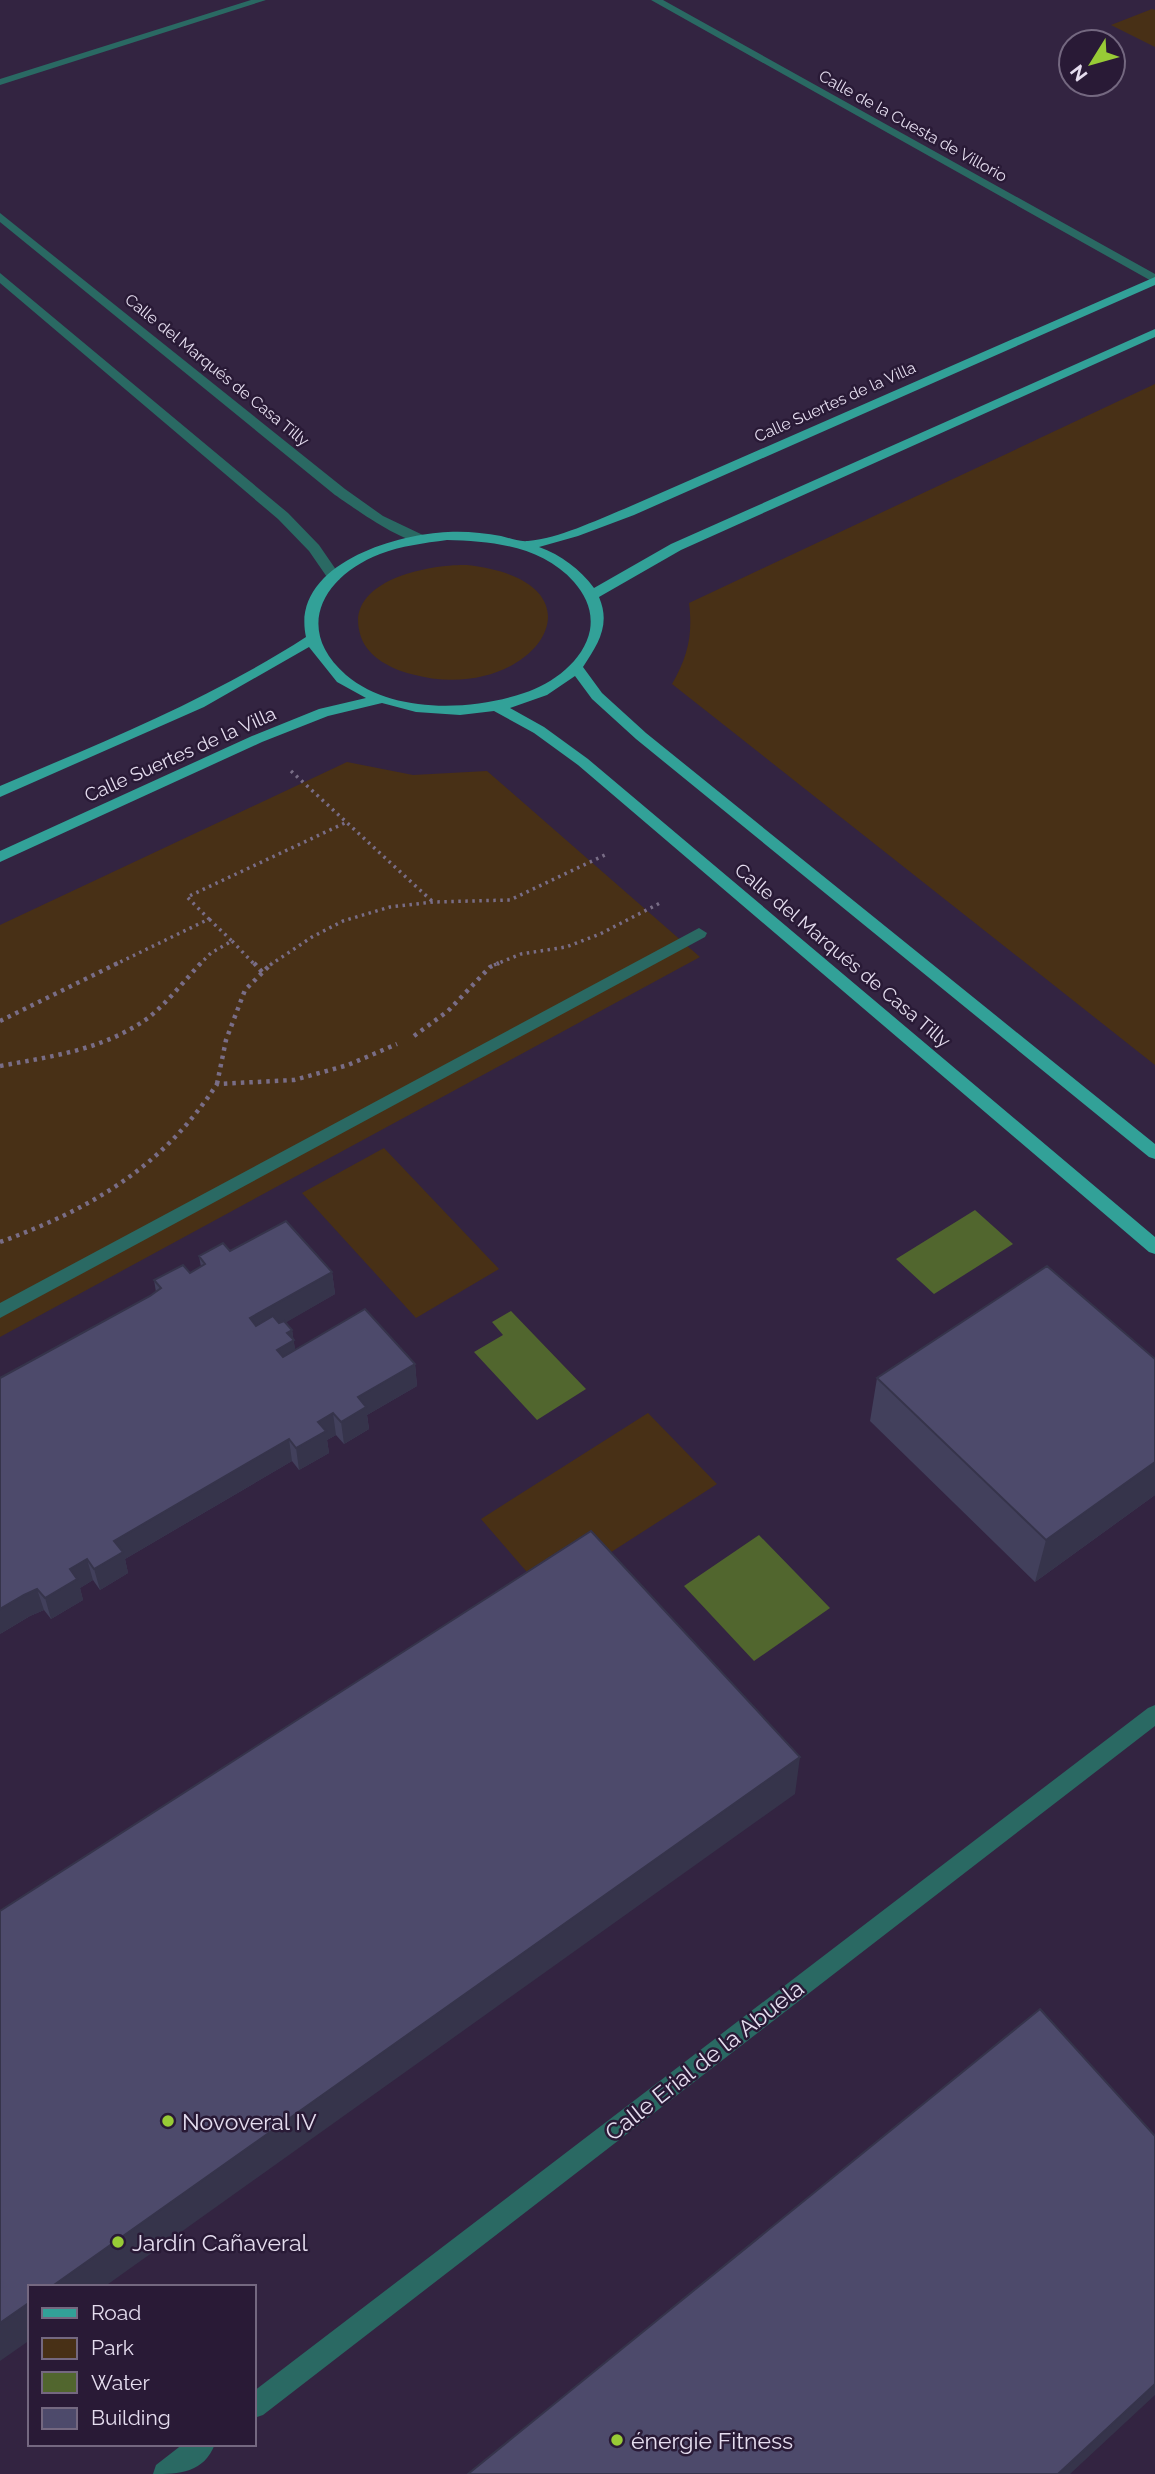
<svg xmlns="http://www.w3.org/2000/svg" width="1155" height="2474" viewBox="0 0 1155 2474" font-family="Raleway,sans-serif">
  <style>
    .green { fill: #483016 }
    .water { fill: #51662e }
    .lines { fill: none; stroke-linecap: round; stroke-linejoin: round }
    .path-far1 { stroke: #796d86; stroke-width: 3.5; stroke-dasharray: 2.5 4.5; stroke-linecap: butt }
    .path { stroke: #796d86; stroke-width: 4.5; stroke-dasharray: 3.5 5; stroke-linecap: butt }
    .minor { fill: #2a6963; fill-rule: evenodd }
    .major { fill: #32a198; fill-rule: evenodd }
    .wall { fill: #42405c }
    .shaded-wall { fill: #36344b }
    .building { fill: #4d4a6b; stroke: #36344b; stroke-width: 2 }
    .poi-dot { fill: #98cb36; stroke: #291a36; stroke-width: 2.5 }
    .labels { text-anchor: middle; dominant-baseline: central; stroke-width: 5; stroke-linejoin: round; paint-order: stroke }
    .far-street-label { font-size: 16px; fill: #e5ddef; stroke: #291a36 }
    .street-label { font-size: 19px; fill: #e5ddef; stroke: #291a36 }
    .near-street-label { font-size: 23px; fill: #e5ddef; stroke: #291a36 }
    .near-poi-label { font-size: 23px; fill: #e5ddef; stroke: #291a36; text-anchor: start }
  </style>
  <rect width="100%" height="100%" fill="#332441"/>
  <path class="green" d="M1152,9L1155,10V47L1111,25Z
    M1155,384V1065L672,684C688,656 693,635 689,603Z
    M467,565C619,582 532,708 411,674C391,669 368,657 361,637C341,580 430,564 467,565Z
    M347,762L413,775L487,771L700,957L0,1337V925Z
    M384,1148L499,1269L416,1318L302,1193Z
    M648,1413L717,1484L546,1594L481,1519Z"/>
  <path class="water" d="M975,1210L1013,1244L934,1294L896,1259Z
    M511,1311L586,1389L537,1420L474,1352L503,1335L492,1322Z
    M759,1535L830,1608L754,1661L684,1586Z"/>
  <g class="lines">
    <path class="path-far1" d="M291,771L433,902
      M232,941L255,965
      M114,965L209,919L187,897L347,822
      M199,965L211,953L232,941L209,919
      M270,965L312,937L343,921L390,907L433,902L510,900L607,854
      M494,965L521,954L566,947L600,934L662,902"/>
    <path class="path" d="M254,963L262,972
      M0,1021L118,963
      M414,1036L448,1011L490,967L499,963
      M0,1066C53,1056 103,1050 148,1018C167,1003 184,981 201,963
      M217,1084L226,1040L245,990L272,963
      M0,1242C91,1209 163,1167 217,1084L294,1080L348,1065L397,1044"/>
    <path class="minor" d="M251,0H266L0,85V79Z
      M651,0H663L1155,274V283Z
      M0,213L345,489L383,516L425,536V542C404,545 353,507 335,495L0,222Z
      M0,273L288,513L319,545L341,577L339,580H329L309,551L278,519L0,283Z
      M699,928L707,933L705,937L0,1318V1303Z
      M1155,1705V1726L263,2415L254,2418V2391L1148,1708Z
      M183,2444H215C204,2473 179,2474 153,2474L156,2465Z"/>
    <path class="major" d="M1155,277V285L634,515L578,536L539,547C561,555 580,569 594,588L671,544L1155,329V337L681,550L599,597C611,625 598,644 583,667L602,693L646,733L1155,1144V1159L1149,1157L636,739L592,699L575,676L547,695L510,708L544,727L588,759L1155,1237V1254L1149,1252L578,765L534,733L494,711L460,715L416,712L382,703L328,716L262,742L0,862V851L252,736L319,709L366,698L337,682L309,647L204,707L0,797V786C105,741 210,699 306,637C290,565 395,534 448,532C466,531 484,533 501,536C510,538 519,542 528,541C560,538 594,521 624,509ZM447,540C492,541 542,546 574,582C586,596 593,611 590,630C584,661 552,684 524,693C471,711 392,714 346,675C293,629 323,576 380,554C401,546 424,543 447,540Z"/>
  </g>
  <path class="wall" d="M230,1251L332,1272L335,1294L286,1322L292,1330L295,1350L415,1364L417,1386L367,1415L369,1429L344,1444L336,1435L327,1440L329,1453L299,1470L292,1461L125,1559L128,1573L100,1590L93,1580L80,1588L83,1600L51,1619L44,1610L30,1616L0,1634L150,1296L156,1292L154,1280L190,1273L201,1267L199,1256Z
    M1155,1359V1495L1035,1582L870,1421L877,1378Z"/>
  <path class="shaded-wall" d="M332,1272L335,1294L254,1341L250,1318Z
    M292,1330L297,1362L280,1372L277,1350L287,1333Z
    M415,1364L417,1386L367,1415L369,1429L344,1444L341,1422L358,1397Z
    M333,1413L336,1435L327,1440L329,1453L299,1470L296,1448L318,1422Z
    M289,1439L292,1461L125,1559L128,1573L100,1590L94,1569L114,1541Z
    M1155,1462V1495L1035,1582L1046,1540Z
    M87,1559L93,1580L80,1588L83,1600L51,1619L45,1598L70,1569Z
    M37,1589L44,1610L30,1616L0,1634V1609L24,1595Z
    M800,1757L795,1794L104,2287H51Z
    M30,2302V2340L0,2361V2323Z
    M1155,2384V2395L1070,2474H1058Z"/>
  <path class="building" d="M286,1221L332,1272L250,1318L256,1326L273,1316L279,1323L284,1321L292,1330L287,1333L294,1340L277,1350L283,1357L365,1309L415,1364L358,1397L366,1407L341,1422L333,1413L318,1422L326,1431L296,1448L289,1439L114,1541L123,1552L94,1569L87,1559L70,1569L77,1579L45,1598L37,1589L24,1595L0,1609V1378L150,1296L161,1288L154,1280L183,1265L190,1273L205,1264L199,1256L223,1243L230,1251Z
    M1047,1266L1155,1359V1462L1046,1540L877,1378Z
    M591,1531L800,1757L51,2287H30V2302L0,2323V1911Z
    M1040,2009L1155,2136V2384L1058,2474H468Z"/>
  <g class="poi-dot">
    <circle cx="168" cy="2121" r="7"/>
    <circle cx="118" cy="2242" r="7"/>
    <circle cx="617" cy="2440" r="7"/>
  </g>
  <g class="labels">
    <g class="far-street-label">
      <text transform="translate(913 126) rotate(29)">Calle de la Cuesta de Villorio</text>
      <text transform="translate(217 370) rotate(39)">Calle del Marqués de Casa Tilly</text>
      <text transform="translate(835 402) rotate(-24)">Calle Suertes de la Villa</text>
    </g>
    <g class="street-label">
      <text transform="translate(180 754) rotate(-24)">Calle Suertes de la Villa</text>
      <text transform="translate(843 955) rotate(40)">Calle del Marqués de Casa Tilly</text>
    </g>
    <g class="near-street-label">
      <text transform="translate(704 2060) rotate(-38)">Calle Erial de la Abuela</text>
    </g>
    <g class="near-poi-label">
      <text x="182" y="2121">Novoveral IV</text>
      <text x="132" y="2242">Jardín Cañaveral</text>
      <text x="631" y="2440">énergie Fitness</text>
    </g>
  </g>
  <rect x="28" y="2285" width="228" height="161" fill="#291a36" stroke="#746880" stroke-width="2"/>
  <rect x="42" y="2308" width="35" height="10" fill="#32a198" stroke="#746880" stroke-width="2"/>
  <text x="91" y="2320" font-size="21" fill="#e5ddef">Road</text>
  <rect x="42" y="2338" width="35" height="21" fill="#483016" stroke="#746880" stroke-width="2"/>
  <text x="91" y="2355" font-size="21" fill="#e5ddef">Park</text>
  <rect x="42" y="2372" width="35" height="21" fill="#51662e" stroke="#746880" stroke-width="2"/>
  <text x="91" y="2390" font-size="21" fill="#e5ddef">Water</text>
  <rect x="42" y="2408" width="35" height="21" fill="#4d4a6b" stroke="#746880" stroke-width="2"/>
  <text x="91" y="2425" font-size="21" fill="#e5ddef">Building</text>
  <g transform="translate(1092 63) rotate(233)"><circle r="33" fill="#291a36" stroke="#746880" stroke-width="2"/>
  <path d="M0-5L12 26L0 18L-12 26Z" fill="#98cb36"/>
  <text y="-10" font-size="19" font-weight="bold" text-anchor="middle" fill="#e5ddef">N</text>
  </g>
</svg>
